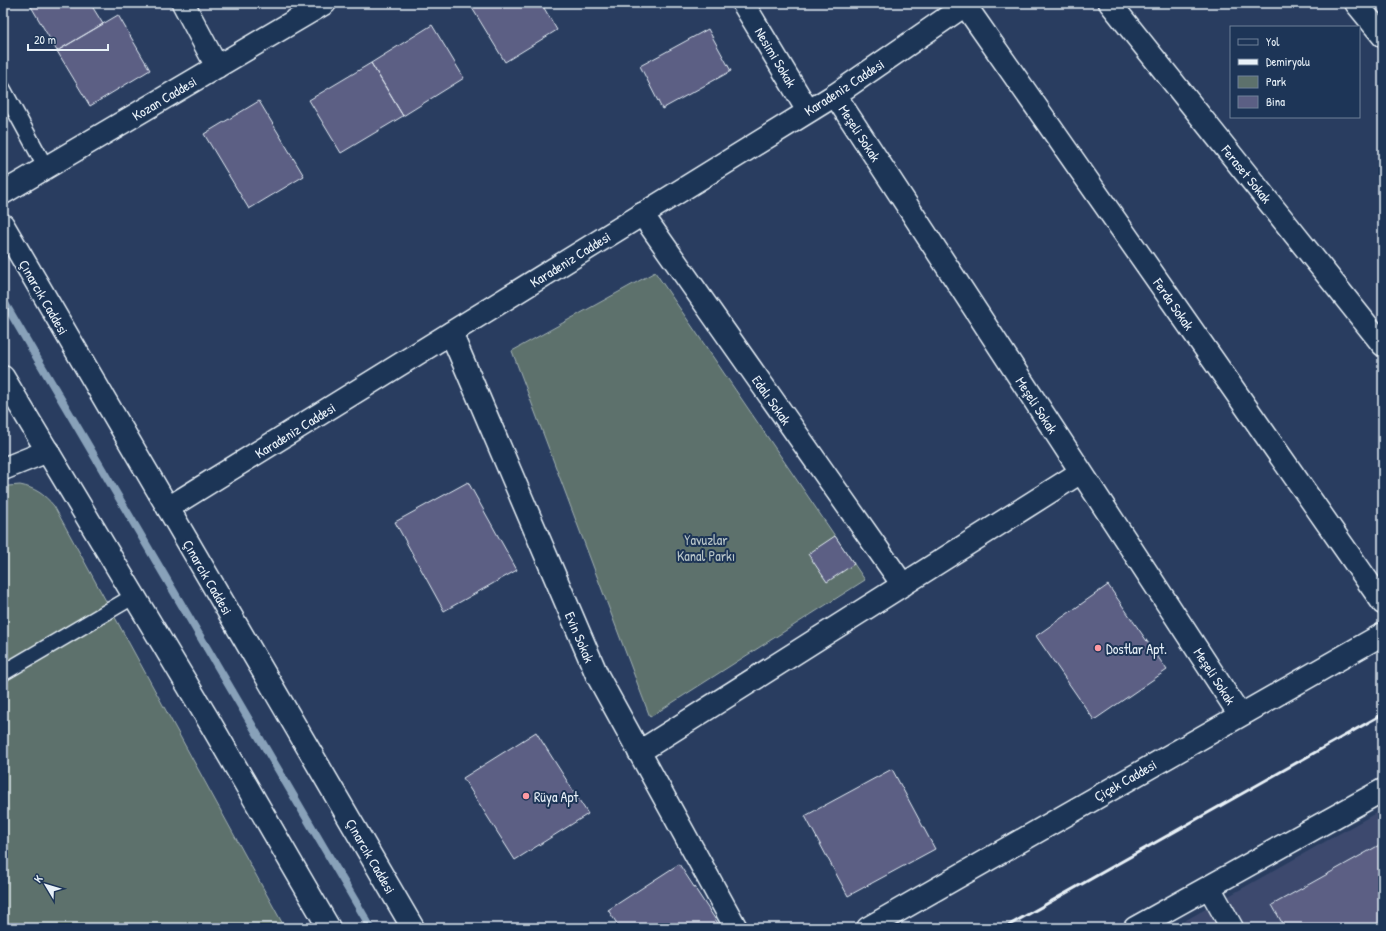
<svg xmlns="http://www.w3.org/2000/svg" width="1386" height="931" viewBox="0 0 1386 931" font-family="'Patrick Hand',sans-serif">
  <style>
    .built { fill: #3c4a6e }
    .green { fill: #5d716c; stroke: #a2b1b2 }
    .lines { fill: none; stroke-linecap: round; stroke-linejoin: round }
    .stream { stroke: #88a1b9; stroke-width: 8 }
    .building { fill: #5b5f84; stroke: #e8f1f8 }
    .lane-casing { stroke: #e8f1f8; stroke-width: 18 }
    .street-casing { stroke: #e8f1f8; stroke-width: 25 }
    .secondary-casing { stroke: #e8f1f8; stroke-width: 25 }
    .primary-casing { stroke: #e8f1f8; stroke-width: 25 }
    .lane { stroke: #1d3557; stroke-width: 15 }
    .street { stroke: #1d3557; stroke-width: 22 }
    .secondary { stroke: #1d3557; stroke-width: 22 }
    .primary { stroke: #1d3557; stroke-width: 22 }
    .rail { stroke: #e8f1f8; stroke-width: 3 }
    .poi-dot { fill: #ff9aa2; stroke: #1d3557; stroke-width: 1.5 }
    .labels { text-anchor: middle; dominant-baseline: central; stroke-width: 4; stroke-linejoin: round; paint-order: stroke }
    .street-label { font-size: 14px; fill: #e8f1f8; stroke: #1d3557 }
    .park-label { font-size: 14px; fill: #b7c4c7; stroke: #1d3557 }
    .poi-label { font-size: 14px; fill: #e8f1f8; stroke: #1d3557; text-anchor: start }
  </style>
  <rect width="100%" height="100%" fill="#293d60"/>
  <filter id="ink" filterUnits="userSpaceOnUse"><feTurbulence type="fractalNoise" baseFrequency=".025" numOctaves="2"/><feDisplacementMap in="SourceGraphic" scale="8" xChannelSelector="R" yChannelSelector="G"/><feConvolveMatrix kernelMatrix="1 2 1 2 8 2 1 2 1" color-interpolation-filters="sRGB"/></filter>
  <g filter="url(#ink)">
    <path class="built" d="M1383,809V928H1172Z"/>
    <path class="green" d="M655,272L865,580L650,717L512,351Z
      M20,485C35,488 44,494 54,506L285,928H3V488L8,486Z"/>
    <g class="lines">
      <path class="stream" d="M3,300L371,928"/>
    </g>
    <path class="building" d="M29,3H90L103,24L57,51Z
      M469,3H541L557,30L505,62Z
      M118,15L150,70L90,106L57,51Z
      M432,25L464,78L403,116L371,63Z
      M708,29L731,71L662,109L640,66Z
      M371,63L403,116L341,153L309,100Z
      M259,101L304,176L249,209L204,134Z
      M468,482L517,570L444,611L395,522Z
      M835,536L854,564L827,582L808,554Z
      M1108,585L1167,670L1094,720L1036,636Z
      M536,732L588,814L515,860L463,778Z
      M892,769L935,849L848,896L805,816Z
      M1383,843V928H1285L1272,905Z
      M679,864L721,928H620L608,910Z"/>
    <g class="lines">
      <g class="lane-casing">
        <path id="lane" d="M3,89L46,168
          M3,673L134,596"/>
      </g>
      <g class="street-casing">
        <path id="street" d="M183,3L217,67
          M743,3L808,111
          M1110,3L1383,345
          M1356,3L1383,36
          M965,5L1383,603
          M835,95L1240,715
          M3,193L325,3
          M642,214L903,585
          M451,333L597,675L736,928
          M3,469L48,451
          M639,752L1081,472
          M1209,887L1232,928
          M868,928L1383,634
          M1135,928L1383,790"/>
      </g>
      <g class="secondary-casing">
        <path id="secondary" d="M168,508L835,95L968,3"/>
      </g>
      <g class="primary-casing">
        <path id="primary" d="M3,225L413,928
          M3,377L209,721L329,928"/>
      </g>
      <use href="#lane" class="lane"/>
      <use href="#street" class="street"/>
      <use href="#secondary" class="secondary"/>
      <use href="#primary" class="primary"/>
      <path class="rail" d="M1004,928L1383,714"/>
    </g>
  </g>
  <g class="poi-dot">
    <circle cx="1098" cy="648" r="4"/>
    <circle cx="526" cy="796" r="4"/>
  </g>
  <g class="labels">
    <g class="street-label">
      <text transform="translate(776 57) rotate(59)">Nesimi Sokak</text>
      <text transform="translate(844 87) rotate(-33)">Karadeniz Caddesi</text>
      <text transform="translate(164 98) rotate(-31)">Kozan Caddesi</text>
      <text transform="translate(860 133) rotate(57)">Meşeli Sokak</text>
      <text transform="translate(1247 174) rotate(51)">Feraset Sokak</text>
      <text transform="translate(570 259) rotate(-32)">Karadeniz Caddesi</text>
      <text transform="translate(44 297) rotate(60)">Çınarcık Caddesi</text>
      <text transform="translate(1174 304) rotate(55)">Ferda Sokak</text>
      <text transform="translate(772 400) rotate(55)">Edalı Sokak</text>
      <text transform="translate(1037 405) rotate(57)">Meşeli Sokak</text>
      <text transform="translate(295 430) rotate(-32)">Karadeniz Caddesi</text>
      <text transform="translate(208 577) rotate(60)">Çınarcık Caddesi</text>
      <text transform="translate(580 637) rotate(67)">Evin Sokak</text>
      <text transform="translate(1215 676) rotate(57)">Meşeli Sokak</text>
      <text transform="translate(1125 780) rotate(-30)">Çiçek Caddesi</text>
      <text transform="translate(371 856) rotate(60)">Çınarcık Caddesi</text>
    </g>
    <g class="park-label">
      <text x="706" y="539">Yavuzlar<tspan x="706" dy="16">Kanal Parkı</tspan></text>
    </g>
    <g class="poi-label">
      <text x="1106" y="648">Dostlar Apt.</text>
      <text x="534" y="796">Rüya Apt</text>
    </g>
  </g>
  <rect width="1386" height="931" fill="none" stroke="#1d3557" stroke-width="16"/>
  <rect x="8" y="8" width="1370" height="915" fill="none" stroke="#e8f1f8" stroke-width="1.5" filter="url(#ink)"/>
  <rect x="1230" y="26" width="130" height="92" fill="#1d3557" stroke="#6e8097"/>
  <rect x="1238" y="39" width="20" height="6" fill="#1d3557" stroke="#6e8097"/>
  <text x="1266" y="46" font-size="12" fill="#e8f1f8">Yol</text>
  <rect x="1238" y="59" width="20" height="6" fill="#e8f1f8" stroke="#6e8097"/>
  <text x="1266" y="66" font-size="12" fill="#e8f1f8">Demiryolu</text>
  <rect x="1238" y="76" width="20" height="12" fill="#5d716c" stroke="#6e8097"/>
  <text x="1266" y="86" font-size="12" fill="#e8f1f8">Park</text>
  <rect x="1238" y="96" width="20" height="12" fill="#5b5f84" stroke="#6e8097"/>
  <text x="1266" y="106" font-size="12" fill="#e8f1f8">Bina</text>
  <g transform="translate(46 885) rotate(308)" stroke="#1d3557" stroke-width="3" paint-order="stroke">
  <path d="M0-3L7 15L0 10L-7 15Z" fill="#e8f1f8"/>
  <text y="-6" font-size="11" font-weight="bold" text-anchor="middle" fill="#e8f1f8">K</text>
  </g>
  <path d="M28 44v6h80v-6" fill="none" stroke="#e8f1f8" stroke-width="2"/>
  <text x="34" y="44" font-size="12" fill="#e8f1f8" stroke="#1d3557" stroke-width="3" paint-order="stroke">20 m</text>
</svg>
